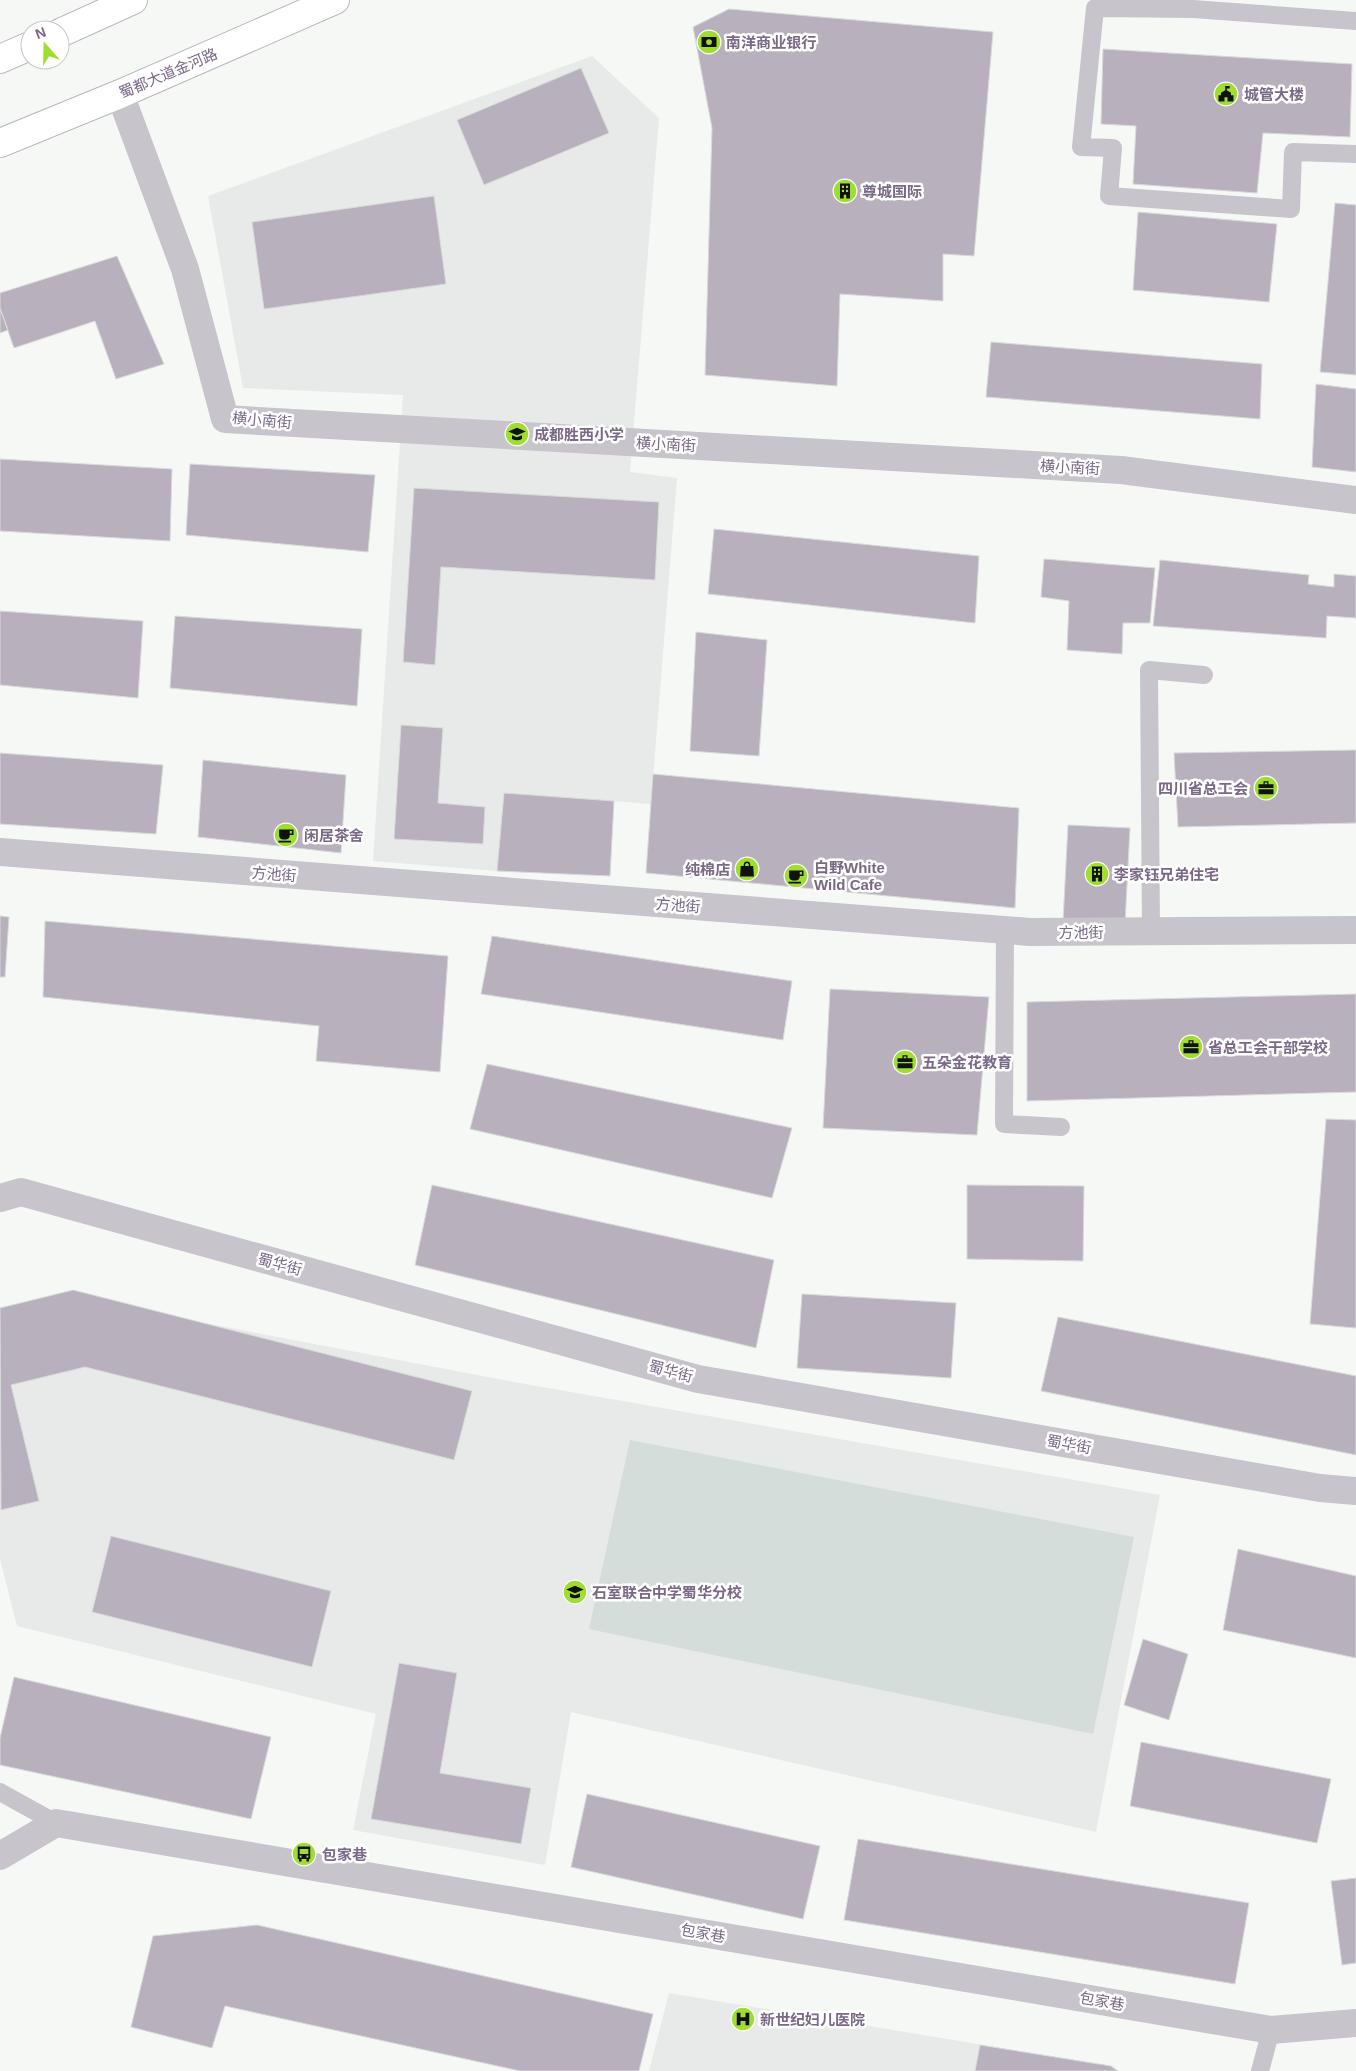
<svg xmlns="http://www.w3.org/2000/svg" width="1356" height="2071" viewBox="0 0 1356 2071" font-family="Arial,'Noto Sans SC',sans-serif">
  <style>
    .built { fill: #e8e9e9 }
    .green { fill: #d5dddb }
    .building { fill: #b8b1bd; stroke: #d8dad8 }
    .lines { fill: none; stroke-linecap: round; stroke-linejoin: round }
    .primary-casing { stroke: #bcb7bf; stroke-width: 30 }
    .lane { stroke: #c8c4cb; stroke-width: 18 }
    .street { stroke: #c8c4cb; stroke-width: 28 }
    .primary { stroke: #fff; stroke-width: 28 }
    .labels { text-anchor: middle; dominant-baseline: central; stroke-width: 5; stroke-linejoin: round; paint-order: stroke }
    .poi-label { font-size: 15px; font-weight: bold; fill: #796886; stroke: #fff; text-anchor: start }
    .street-label { font-size: 15px; fill: #796886; stroke: #fff }
  </style>
  <rect width="100%" height="100%" fill="#f6f8f6"/>
  <path class="built" d="M592,56L659,118L630,472L677,478L651,804L504,793L497,871L373,861L403,395L243,388L208,196Z
    M100,1303L514,1382L1160,1495L1096,1832L571,1712L545,1865L353,1830L376,1714L17,1626L0,1559V1331Z
    M669,1993L1111,2066L1118,2071H649Z"/>
  <path class="green" d="M630,1440L1134,1537L1093,1734L589,1629Z"/>
  <path class="building" d="M729,9L993,32L974,256L943,254V301L840,294L837,386L705,375L712,128L693,27Z
    M1103,49L1352,64L1350,137L1263,133L1257,193L1133,184L1136,126L1101,124Z
    M581,68L609,133L484,185L457,120Z
    M434,196L446,284L264,309L252,222Z
    M1335,203L1356,205V375L1320,372Z
    M1138,212L1277,224L1269,302L1133,290Z
    M117,256L164,364L116,379L95,321L14,348L0,308V293Z
    M0,308L8,330L0,333Z
    M991,342L1262,364L1260,419L986,397Z
    M1316,384L1356,389V472L1312,467Z
    M0,459L172,469L170,541L0,531Z
    M190,464L375,475L368,552L186,535Z
    M414,488L659,502L655,580L441,567L435,665L403,662Z
    M714,529L979,556L975,623L708,594Z
    M1044,559L1155,568L1150,623H1123L1122,654L1067,650L1069,601L1041,597Z
    M1160,560L1309,575L1308,584L1334,587V574L1356,576V618L1327,616L1326,638L1153,626Z
    M0,611L143,621L138,698L0,685Z
    M175,616L362,629L357,706L170,688Z
    M696,632L767,640L759,756L690,751Z
    M401,725L443,728L438,803L485,807L483,844L394,839Z
    M1356,750V823L1178,827L1174,753Z
    M0,753L163,765L156,834L0,824Z
    M203,760L346,775L341,853L198,837Z
    M653,774L1019,808L1015,908L646,873Z
    M504,793L614,801L610,876L497,871Z
    M1068,825L1130,828L1125,924L1063,921Z
    M0,916L9,917L5,977H0Z
    M45,921L448,956L440,1072L316,1061L319,1026L43,997Z
    M492,936L792,981L783,1040L481,994Z
    M830,989L989,997L977,1135L823,1128Z
    M1356,994V1092L1027,1101V1002Z
    M487,1064L792,1128L772,1198L470,1129Z
    M1326,1119L1356,1120V1328L1310,1324Z
    M432,1185L774,1260L756,1348L415,1265Z
    M967,1185L1084,1186L1083,1261L967,1259Z
    M73,1290L472,1391L454,1460L85,1367L11,1385L39,1501L1,1510L0,1308Z
    M802,1294L956,1303L951,1378L797,1368Z
    M1058,1317L1356,1376V1455L1041,1391Z
    M111,1536L331,1591L312,1667L92,1612Z
    M1238,1549L1356,1576V1658L1223,1630Z
    M1143,1639L1188,1654L1169,1720L1124,1705Z
    M399,1663L457,1673L440,1773L531,1788L521,1844L371,1819Z
    M14,1677L271,1737L251,1819L0,1765V1738Z
    M1141,1742L1331,1779L1317,1843L1130,1806Z
    M587,1794L820,1846L803,1919L571,1867Z
    M858,1839L1249,1903L1235,1984L844,1920Z
    M1356,1878V1963L1342,1965L1331,1881Z
    M257,1925L653,2014L639,2071H520L225,2006L212,2048L131,2027L153,1936Z
    M980,2045L1111,2066L1118,2071H975Z"/>
  <g class="lines">
    <g class="primary-casing">
      <path id="primary" d="M60,33L133,0
        M0,59L30,46
        M0,143L120,94L335,0"/>
    </g>
    <path class="lane" d="M1356,21L1193,9L1095,8L1081,147L1113,148L1109,196L1291,209L1293,152L1356,154
      M1005,930L1004,1124L1061,1127
      M1151,932L1149,670L1204,675
      M0,1792L56,1823
      M1260,2071L1271,2030"/>
    <path class="street" d="M120,94L185,269L225,419L1121,470L1356,500
      M0,852L1030,932L1356,930
      M0,1198L21,1192L698,1379L1320,1488L1356,1491
      M0,1856L56,1823L1271,2030L1356,2023"/>
    <use href="#primary" class="primary"/>
  </g>
  <defs>
    <g id="bank-disc" transform="scale(1.25)"><circle r="9.5" fill="#9fde30" stroke="#fff"/><path d="M-6-4H6V4H-6ZM0-2.3a2.3 2.3 0 1 0 0 4.6a2.3 2.3 0 1 0 0-4.6Z" fill="#111"/></g>
    <g id="civic-disc" transform="scale(1.25)"><circle r="9.5" fill="#9fde30" stroke="#fff"/><path d="M-.6-6.5H3V-4.5H.6V-3L4-1V1h2V6H-6V1h2V-1L-.6-3ZM-1.2 2.5V6h2.4V2.5Z" fill="#111"/></g>
    <g id="building-disc" transform="scale(1.25)"><circle r="9.5" fill="#9fde30" stroke="#fff"/><path d="M-4-6H4V6H1V3H-1V6H-4ZM-2.5-4.3h1.7v1.8h-1.7ZM.8-4.3h1.7v1.8H.8ZM-2.5-1h1.7V.8h-1.7ZM.8-1h1.7V.8H.8Z" fill="#111"/></g>
    <g id="school-disc" transform="scale(1.25)"><circle r="9.5" fill="#9fde30" stroke="#fff"/><path d="M0-5L7-2L0 1L-7-2ZM-4 1L0 2.5L4 1V4Q0 6-4 4Z" fill="#111"/></g>
    <g id="office-disc" transform="scale(1.25)"><circle r="9.5" fill="#9fde30" stroke="#fff"/><path d="M-6-3h4V-5.5h4V-3h4V5H-6ZM-1-4.5V-3h2v-1.5ZM-6 0V1H6V0Z" fill="#111"/></g>
    <g id="cafe-disc" transform="scale(1.25)"><circle r="9.5" fill="#9fde30" stroke="#fff"/><path d="M-5.5-4.5H6V0H3Q3 3.5 0 3.5H-2.5Q-5.5 3.5-5.5 0ZM3-3.2v2h1.7v-2ZM-6 4.5H4V6H-6Z" fill="#111"/></g>
    <g id="shop-disc" transform="scale(1.25)"><circle r="9.5" fill="#9fde30" stroke="#fff"/><path d="M-5-2.5h2.3a2.7 3.5 0 0 1 5.4 0H5L5.5 6h-11ZM-1.5-2.5h3a1.5 2.3 0 0 0-3 0Z" fill="#111"/></g>
    <g id="bus-disc" transform="scale(1.25)"><circle r="9.5" fill="#9fde30" stroke="#fff"/><path d="M-5-6H5V4H4V6H2V4H-2V6H-4V4H-5ZM-3.5-4V0h7V-4ZM-3.5 1.2v1.5H-2V1.2ZM2 1.2v1.5H3.5V1.2Z" fill="#111"/></g>
    <g id="hospital-disc" transform="scale(1.25)"><circle r="9.5" fill="#9fde30" stroke="#fff"/><path d="M-5-5h3v3.5h4V-5h3V5h-3V1.5h-4V5h-3Z" fill="#111"/></g>
  </defs>
  <g fill-rule="evenodd">
    <use href="#bank-disc" x="709" y="42"/>
    <use href="#civic-disc" x="1226" y="94"/>
    <use href="#building-disc" x="845" y="191"/>
    <use href="#school-disc" x="517" y="434"/>
    <use href="#office-disc" x="1266" y="788"/>
    <use href="#cafe-disc" x="286" y="835"/>
    <use href="#shop-disc" x="747" y="869"/>
    <use href="#building-disc" x="1097" y="874"/>
    <use href="#cafe-disc" x="796" y="876"/>
    <use href="#office-disc" x="1191" y="1047"/>
    <use href="#office-disc" x="905" y="1062"/>
    <use href="#school-disc" x="575" y="1592"/>
    <use href="#bus-disc" x="304" y="1854"/>
    <use href="#hospital-disc" x="743" y="2019"/>
  </g>
  <g class="labels">
    <g class="poi-label">
      <text x="726" y="42">南洋商业银行</text>
      <text x="1244" y="94">城管大楼</text>
      <text x="862" y="191">尊城国际</text>
      <text x="534" y="434">成都胜西小学</text>
      <text x="1248" y="788" text-anchor="end">四川省总工会</text>
      <text x="304" y="835">闲居茶舍</text>
      <text x="814" y="867">白野White<tspan x="814" dy="17">Wild Cafe</tspan></text>
      <text x="730" y="869" text-anchor="end">纯棉店</text>
      <text x="1114" y="874">李家钰兄弟住宅</text>
      <text x="1208" y="1047">省总工会干部学校</text>
      <text x="922" y="1062">五朵金花教育</text>
      <text x="592" y="1592">石室联合中学蜀华分校</text>
      <text x="322" y="1854">包家巷</text>
      <text x="760" y="2019">新世纪妇儿医院</text>
    </g>
    <g class="street-label">
      <text transform="translate(168 73) rotate(-23)">蜀都大道金河路</text>
      <text transform="translate(262 420) rotate(5)">横小南街</text>
      <text transform="translate(666 444) rotate(3)">横小南街</text>
      <text transform="translate(1070 467) rotate(3)">横小南街</text>
      <text transform="translate(274 874) rotate(4)">方池街</text>
      <text transform="translate(678 905) rotate(4)">方池街</text>
      <text x="1081" y="932">方池街</text>
      <text transform="translate(280 1264) rotate(15)">蜀华街</text>
      <text transform="translate(671 1371) rotate(15)">蜀华街</text>
      <text transform="translate(1069 1444) rotate(10)">蜀华街</text>
      <text transform="translate(703 1933) rotate(10)">包家巷</text>
      <text transform="translate(1102 2001) rotate(10)">包家巷</text>
    </g>
  </g>
  <g transform="translate(45 45) rotate(340)"><circle r="24" fill="#ffffff" stroke="#c9c3cf"/>
  <path d="M0-4L9 19L0 12L-9 19Z" fill="#9fde30"/>
  <text y="-8" font-size="14" font-weight="bold" text-anchor="middle" fill="#796886">N</text>
  </g>
</svg>
